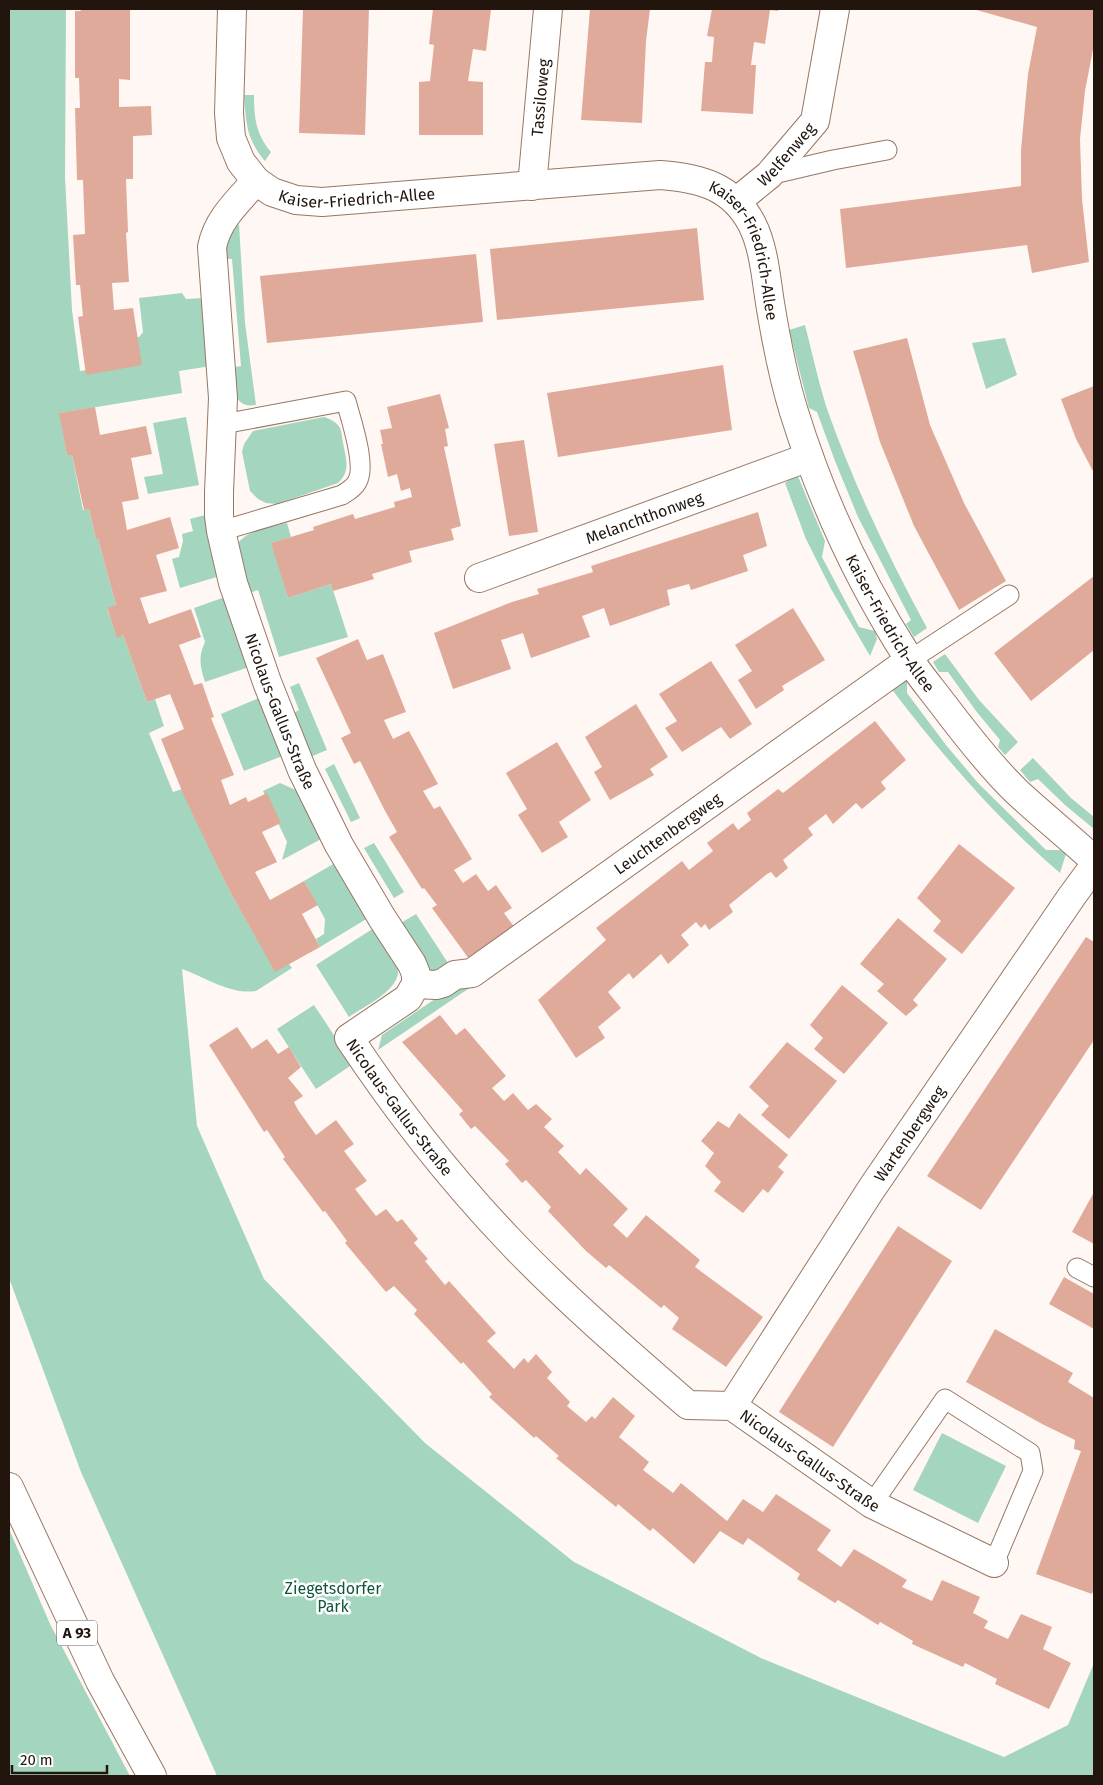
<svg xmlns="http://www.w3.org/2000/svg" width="1103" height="1785" viewBox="0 0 1103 1785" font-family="'Fira Sans',sans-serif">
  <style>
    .green { fill: #a4d5be }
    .building { fill: #e0aa9a }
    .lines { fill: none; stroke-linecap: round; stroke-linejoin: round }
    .service-casing { stroke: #977763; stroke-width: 21 }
    .minor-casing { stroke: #977763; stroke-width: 30 }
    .motorway-casing { stroke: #977763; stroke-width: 30 }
    .service { stroke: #fff; stroke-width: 19 }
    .minor { stroke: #fff; stroke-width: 28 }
    .motorway { stroke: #fff; stroke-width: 28 }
    .labels { text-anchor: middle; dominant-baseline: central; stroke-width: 5; stroke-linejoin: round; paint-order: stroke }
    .shield { fill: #fff; stroke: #645b56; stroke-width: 1 }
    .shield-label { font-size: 15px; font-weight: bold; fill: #21150d }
    .street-label { font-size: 16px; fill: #21150d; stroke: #fff }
    .park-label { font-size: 16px; fill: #10563e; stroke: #fff }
  </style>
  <rect width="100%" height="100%" fill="#fff7f3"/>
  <path class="green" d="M9,9H66L65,177L72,310L80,371L137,362L133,338L139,337L143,332L139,298L182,293L186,299L203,298L211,366L179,371L182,393L60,413L67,455H72L83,510L89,509L96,539H98L116,605L107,609L117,637L123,635L147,702L155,699L164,726L149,733L173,792L182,789L227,886L275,971L289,964L292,968L256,991C230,995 205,977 182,969L197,1126L264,1279L425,1443L574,1562L761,1658L1004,1757L1068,1725L1094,1663V1776H217L81,1472L9,1278Z
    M244,95H254C254,118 256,134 271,152L265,161C246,139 246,122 244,95Z
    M239,224L245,323L256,405C232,409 234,385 231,368L241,366L232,259H222C224,245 227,233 239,224Z
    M805,325C812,352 818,380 826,406C853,483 888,556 927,628L914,637L906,624L911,620L858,517L835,461L817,412L809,408L789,330Z
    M1005,338L1017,375L986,389L972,343Z
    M186,417L199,485L148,494L144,477L163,474L153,423Z
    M324,417C330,419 337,422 340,428C342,432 342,439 343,443C346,459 351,471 338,483L277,504L266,503L258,499L250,491L242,452L244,444L253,431Z
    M797,474L825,541L822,557L859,627L875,631L877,639L870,656L831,589L806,539L785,483Z
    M205,515L220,576L180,588L172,559L179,557L183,541L182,534L193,531L190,519Z
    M287,523L291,537L272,543L288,598L331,584L348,637L279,657L258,590L249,593L237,545C245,530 271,527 287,523Z
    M225,597L249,667L205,682C200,666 198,657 205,642L194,608Z
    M945,654L979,700L1018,742L1005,755L998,747L1000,740L976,711L948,672H939L933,662Z
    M907,678V693L946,745L978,783L1046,850H1060L1066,854L1060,873C994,816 943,756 890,687Z
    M299,683L327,750L310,757L292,714L299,710L290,687Z
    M261,697L285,755L244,771L221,714Z
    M1033,758L1071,798L1094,817V829L1065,805L1038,779L1030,782L1020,770Z
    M334,764L360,818L351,822L325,769Z
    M280,783L300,792L323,838L282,860L287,842L263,791Z
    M374,843L404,892L394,898L364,848Z
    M335,863L368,918L320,947L316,939L324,934L325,919L304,881Z
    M416,914L450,966L434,972L427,969L399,924Z
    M374,928C380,938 393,956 397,966C405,988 364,1006 349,1017L316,965Z
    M457,984L471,987L378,1050L382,1035Z
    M314,1005L353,1064L316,1089L277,1029Z
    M942,1433L1006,1466L978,1523L913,1490Z
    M9,1529L50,1624L130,1776H9Z"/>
  <path class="building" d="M80,9H130V80L119,79V107L151,106L152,135L133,136V179H126L128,232L126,233L129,282L112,283L114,310L133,308L142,365L86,375L78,317L83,316L80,285H76L73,235L85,234L83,180H77L75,108H80L79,78H75V11H81Z
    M303,9H369L365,135L299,133Z
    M433,9H491L486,51L473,49L468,81L483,82V135H419V82L430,81L434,45L429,44Z
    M590,9H650L646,41L642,123L581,120Z
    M712,9H778V11L770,10L765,44L754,42L751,65H756L753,114L701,111L705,62H712L714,37L707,36Z
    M973,9H1094V44L1085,91L1080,139L1082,199L1089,262L1032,273L1027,245L846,268L840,209L1021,186V150L1028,74L1037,27Z
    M697,228L704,300L497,320L490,249Z
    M476,254L483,322L267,343L260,276Z
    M907,338L930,425L964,503L1006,581L959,610L914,526L880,442L853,351Z
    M723,365L732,430L558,457L547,393Z
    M1094,386V473L1076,439L1061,399Z
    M440,394L449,428L445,429L448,446L444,447L461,526L451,529L454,540L409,551L412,562L372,574L374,579L333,591L331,584L288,598L271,543L314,530L313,527L353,514L355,519L395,507L394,502L412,497L410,488L401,491L397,474L388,477L381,444H383L380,430L392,428L387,407Z
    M95,407L100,435L146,426L152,454L131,458L139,499L122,502L127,530L170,517L179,548L156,555L167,591L140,598L149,624L191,609L201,637L179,645L194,685L202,683L214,717L211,718L234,775L221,780L230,805L246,797L248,802L267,793L281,823L262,832L277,862L255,872L270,900L304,881L318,905L302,914L320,947L275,972L227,886L184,796L161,739L184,729L170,694L147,702L123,635L117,638L107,608L116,605L98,539H96L89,509L84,510L72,455H67L59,413Z
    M524,440L538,532L509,536L494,444Z
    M758,512L767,546L743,555L748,571L691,590L689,584L667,590L670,605L610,626L604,608L582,616L590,637L531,658L523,633L501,640L511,669L453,689L434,633L512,602L539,594L537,589L593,572L591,566Z
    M1094,576V650L1031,701L994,653Z
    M793,608L825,660L782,686L784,690L756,709L738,680L752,671L735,645Z
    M358,639L367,660L383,654L406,712L384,720L393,739L409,731L438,784L423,791L434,809L440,806L472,859L454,870L463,883L476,874L488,891L496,885L512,908L504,913L515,928L469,959L432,908L437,905L424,888L422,889L389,837L397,832L384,809L360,761L354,764L341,738L351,733L316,658Z
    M711,661L752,724L730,739L721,727L682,752L665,728L677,721L659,694Z
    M636,704L668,757L650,769L654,775L610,800L594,772L602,767L585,737Z
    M875,721L906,760L881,782L886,789L862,809L856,803L833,824L826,814L808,828L813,835L783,860L788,868L776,878L771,872L767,874L729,905L733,912L709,930L705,924L701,928L696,922L681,935L689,945L668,964L661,954L633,979L629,973L608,992L621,1008L598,1027L605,1038L576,1058L538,1000L606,940L596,928L682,861L689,870L713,851L707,843L733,823L738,830L751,820L747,813L778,789L783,793Z
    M557,742L591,800L559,822L568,837L542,853L518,815L527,809L506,773Z
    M959,844L1015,888L962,954L933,931L941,921L917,898Z
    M898,918L947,959L913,1000L918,1005L906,1016L877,991L884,984L860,964Z
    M1086,937L1094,942V1040L981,1210L927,1176Z
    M842,985L888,1023L844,1074L814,1049L823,1038L810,1025Z
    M440,1015L456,1035L465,1028L506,1076L492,1088L504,1101L513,1093L528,1110L536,1104L552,1119L544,1127L564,1146L558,1152L580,1175L586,1168L628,1209L613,1225L627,1238L646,1215L700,1260L695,1267L763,1317L726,1367L672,1329L679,1318L664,1305L661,1308L609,1265L606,1268L586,1251L548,1211L551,1207L526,1180L522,1183L505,1164L509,1161L475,1126L471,1129L459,1114L463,1111L402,1042Z
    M237,1027L252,1049L267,1039L278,1054L289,1047L301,1067L288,1078L303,1096L294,1102L298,1110L316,1135L336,1120L354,1144L344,1151L367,1181L355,1189L376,1216L386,1209L397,1222L402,1219L418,1239L414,1243L428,1259L425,1261L445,1285L449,1281L496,1333L487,1341L514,1369L524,1358L528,1363L536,1354L552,1372L547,1378L570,1402L567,1406L586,1422L592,1416L595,1419L613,1397L635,1416L619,1437L649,1462L643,1470L673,1493L681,1483L727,1521L743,1499L763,1512L776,1494L831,1530L817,1550L841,1567L854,1549L907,1580L902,1587L932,1601L942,1580L980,1597L973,1613L988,1621L984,1628L1008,1639L1021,1614L1052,1627L1043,1649L1071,1663L1049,1709L995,1684L997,1679L965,1663L963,1667L912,1644L913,1641L880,1622L878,1625L838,1600L835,1603L797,1579L800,1574L748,1538L743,1545L720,1531L694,1564L653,1528L650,1531L618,1504L616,1507L556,1458L559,1456L536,1436L534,1438L489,1397L492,1394L463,1362L461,1364L414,1314L417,1310L394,1286L386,1292L345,1243L347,1241L325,1211L323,1212L283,1159L285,1157L267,1130L264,1132L209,1045Z
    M787,1042L837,1081L789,1139L761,1115L769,1106L749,1087Z
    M739,1113L788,1155L778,1167L784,1172L768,1193L763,1189L743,1213L714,1191L721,1182L705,1166L714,1153L701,1141L718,1121L729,1128Z
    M1094,1192V1244L1072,1232Z
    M898,1226L952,1261L833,1447L779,1412Z
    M1064,1277L1094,1294V1329L1049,1304Z
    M995,1329L1073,1373L1068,1382L1094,1398V1588L1092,1594L1036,1574L1081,1451L1074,1449L1075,1440L1044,1425L966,1382Z"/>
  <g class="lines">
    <g class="service-casing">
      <path id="service" d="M769,175L833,160L887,150
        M221,531L342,495C347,492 354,488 357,482C367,466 351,420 346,401L223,424
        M910,660L1009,595
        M1077,1268L1094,1277
        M872,1504L945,1399L1030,1453L1033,1471L994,1563"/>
    </g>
    <g class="minor-casing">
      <g id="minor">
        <path id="s1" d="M232,9L229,113L231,138L241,162L256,181L272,192L296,200L322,202L660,175C700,178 732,186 752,224C764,248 766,278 770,303C776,340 783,377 794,412C821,499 860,583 909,659C920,676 933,691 945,707C967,736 991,767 1017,792C1042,815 1069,837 1094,860"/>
        <path id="s2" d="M256,181C238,201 217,220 212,247L223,398L219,492V516L221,531L233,583L267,682L302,770L339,845L382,918L412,964L416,974V984L408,998L349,1038C396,1109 450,1178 509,1240C565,1299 627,1352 688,1405L732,1406L872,1504L994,1563"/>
        <path id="s3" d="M532,186L548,9"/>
        <path id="s4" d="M737,201L769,175L815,121L835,9"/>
        <path id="s5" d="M479,578L809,457"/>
        <path id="s6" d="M416,984L436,985L443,983L455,975L472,973L910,660"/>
        <path id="s7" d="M732,1406L872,1188L1072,896L1094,866"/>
      </g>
    </g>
    <g class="motorway-casing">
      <path id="motorway" d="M9,1487L100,1681L152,1776"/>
    </g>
    <use href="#service" class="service"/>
    <use href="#minor" class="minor"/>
    <use href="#motorway" class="motorway"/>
  </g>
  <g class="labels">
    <rect class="shield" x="57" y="1620.5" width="40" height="25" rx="4"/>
    <g class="shield-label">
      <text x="77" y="1633">A 93</text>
    </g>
    <g class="street-label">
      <text stroke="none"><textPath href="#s3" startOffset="89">Tassiloweg</textPath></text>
      <text stroke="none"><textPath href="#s4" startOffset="68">Welfenweg</textPath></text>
      <text stroke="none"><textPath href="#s1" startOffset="285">Kaiser-Friedrich-Allee</textPath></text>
      <text stroke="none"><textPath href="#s1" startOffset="719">Kaiser-Friedrich-Allee</textPath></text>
      <text stroke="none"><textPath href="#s5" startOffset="176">Melanchthonweg</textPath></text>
      <text stroke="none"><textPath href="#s1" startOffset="1125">Kaiser-Friedrich-Allee</textPath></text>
      <text stroke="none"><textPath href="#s2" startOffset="555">Nicolaus-Gallus-Straße</textPath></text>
      <text stroke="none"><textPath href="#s6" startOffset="299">Leuchtenbergweg</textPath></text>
      <text stroke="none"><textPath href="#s2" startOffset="1035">Nicolaus-Gallus-Straße</textPath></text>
      <text stroke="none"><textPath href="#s7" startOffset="325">Wartenbergweg</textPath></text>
      <text stroke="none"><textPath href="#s2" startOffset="1590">Nicolaus-Gallus-Straße</textPath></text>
    </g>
    <g class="park-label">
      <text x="333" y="1588">Ziegetsdorfer<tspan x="333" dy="18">Park</tspan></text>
    </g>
  </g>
  <rect width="1103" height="1785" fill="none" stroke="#21150d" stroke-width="20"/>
  <path d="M12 1765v8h95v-8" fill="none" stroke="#21150d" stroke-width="2.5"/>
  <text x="20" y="1765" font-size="15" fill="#21150d" stroke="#ffffff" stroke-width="4" paint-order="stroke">20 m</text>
</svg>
